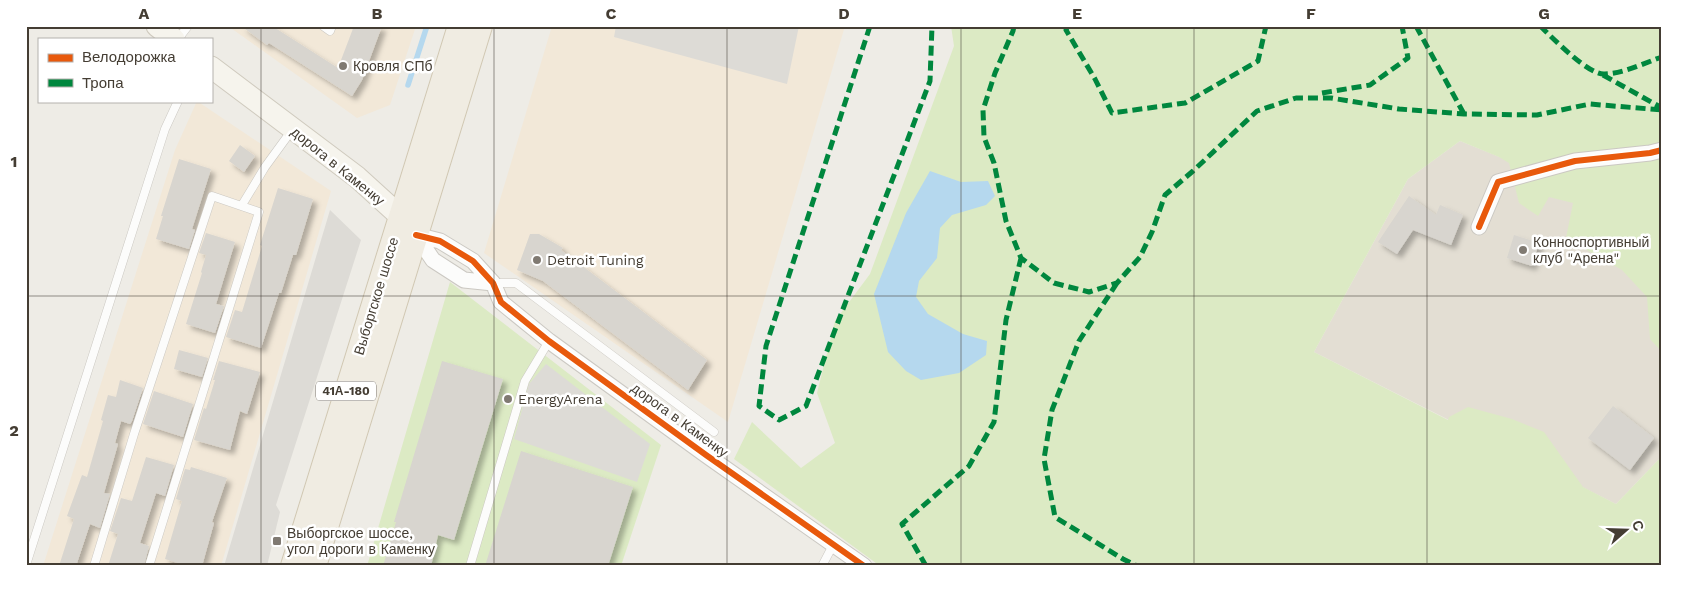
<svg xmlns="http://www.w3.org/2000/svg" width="1688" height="592" viewBox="0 0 1688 592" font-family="'Work Sans',sans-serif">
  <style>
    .residential { fill: #e3ded3 }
    .commercial { fill: #f2e8d8 }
    .green { fill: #dceac4 }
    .parking { fill: #dddbd6 }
    .water { fill: #b5d8ee }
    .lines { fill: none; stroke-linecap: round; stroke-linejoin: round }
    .stream { stroke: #b5d8ee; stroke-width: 5.5 }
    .building { fill: #d8d5cf; filter: url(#shadow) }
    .lane-casing { stroke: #cbc8c2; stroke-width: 9 }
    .street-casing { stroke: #cbc8c2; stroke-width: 17 }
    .secondary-casing { stroke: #cfcabe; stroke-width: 23 }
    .primary-casing { stroke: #d1c8b3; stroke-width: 26 }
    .lane { stroke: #fcfcfb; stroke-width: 8 }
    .street { stroke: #fcfcfb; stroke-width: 15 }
    .secondary { stroke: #f6f4ed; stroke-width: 21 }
    .primary { stroke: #f0ece2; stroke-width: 24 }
    .quiet { stroke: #00873e; stroke-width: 5; stroke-dasharray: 10 5; stroke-linecap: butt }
    .cycleway-casing { stroke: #fff; stroke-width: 9 }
    .cycleway { stroke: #e8590c; stroke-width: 6 }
    .grid { fill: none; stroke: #443d33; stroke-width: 1; stroke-opacity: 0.55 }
    .poi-dot { fill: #807a72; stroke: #fff; stroke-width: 2 }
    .labels { text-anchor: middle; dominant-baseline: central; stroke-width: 5; stroke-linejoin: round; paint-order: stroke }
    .shield { fill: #fff; stroke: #7c7770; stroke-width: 1 }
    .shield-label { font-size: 12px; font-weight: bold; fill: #443d33 }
    .poi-label { font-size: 14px; fill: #443d33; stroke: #fff; text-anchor: start }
    .street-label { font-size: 14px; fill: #443d33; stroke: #fff }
    .neatline { fill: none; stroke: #443d33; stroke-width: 2 }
    .grid-label { font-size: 16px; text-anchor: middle; font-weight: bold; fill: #443d33 }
  </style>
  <defs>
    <filter id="shadow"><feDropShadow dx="4.5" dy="4.5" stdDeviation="2.5" flood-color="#0004"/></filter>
  </defs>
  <rect width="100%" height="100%" fill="#eeece6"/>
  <path class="residential" d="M1460,141L1517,164L1662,156V456L1616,504L1314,352L1408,179Z"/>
  <path class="commercial" d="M228,26H416L390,105L357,118Z
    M552,26H845L728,422L484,253Z
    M197,101L331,191L221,566H43L175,150Z"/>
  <path class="green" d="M951,26H1662V352L1650,339L1647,297L1622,270L1566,238L1573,203L1549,197L1538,216L1519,203L1509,163L1499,157L1460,141L1408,179L1314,352L1448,420L1449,417L1468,407L1512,419L1544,432L1583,487L1616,504L1662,456V566H880L734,459L752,422L801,468L835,443L817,393L835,321L870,274L954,46Z
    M450,282L661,445L621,566H367Z"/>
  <path class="parking" d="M616,26H799L787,84L614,37Z
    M330,210L361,240L276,505L280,512L267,566H224Z
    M546,364L650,444L637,482L514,439L529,384Z"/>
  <path class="water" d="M930,171L961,182L988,181L995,196L986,205L952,215L940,228L937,258L919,281L916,297L928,314L963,334L987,341L986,355L959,373L921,380L906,371L888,352L874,294L906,213Z"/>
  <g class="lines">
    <path class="stream" d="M408,85L427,26"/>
  </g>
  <path class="building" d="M241,26H272L338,68L354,26H382L362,80L352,96L269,43L267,45Z
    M240,145L255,156L244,172L229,161Z
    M179,159L211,169L192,229L195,230L189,249L156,239L163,216H161Z
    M278,188L313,199L296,255H293L281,293H279L261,348L226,337L235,310L242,312L262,246L260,245Z
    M1409,196L1436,215L1440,205L1463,215L1451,245L1413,230L1397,254L1378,242Z
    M206,233L235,242L216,304L224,306L215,333L186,324L202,273L201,272L206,255L199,253Z
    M530,234H539L563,248L561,250L707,360L688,390L543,281L517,270Z
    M1514,235L1539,243L1532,266L1507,258Z
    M179,350L208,358L202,377L174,369Z
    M219,361L260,372L247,414L240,411L230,450L194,440L204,408L206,409L215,380H213Z
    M442,361L503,379L454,540L438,535L431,566H383L396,522H394Z
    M120,380L143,388L132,421L130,424L121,421L115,443L118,444L104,493L110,494L100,528L90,524L76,566H59L74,519L67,516L82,475L87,477L103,421L101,420L108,395L116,397Z
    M154,391L193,404L183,437L143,424Z
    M1613,406L1654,438L1630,470L1588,438Z
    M521,451L633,487L608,566H485Z
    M146,457L174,465L165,496L156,493L140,543L149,546L144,566H108L118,534L110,531L121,498L132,501Z
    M191,467L227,478L212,522L214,523L202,566H187L165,559L182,501L176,499L185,469L190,470Z"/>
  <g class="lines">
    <g class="lane-casing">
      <path id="lane" d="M323,26L330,31L332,26
        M178,39L188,26
        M242,205L265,167L292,130
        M493,283H516L714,432
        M26,565L165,129L178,101
        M94,566L134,434L212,196L259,212L149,566
        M470,566L525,381L549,341
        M822,566L833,545"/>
    </g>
    <g class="street-casing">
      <path id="street" d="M1479,227L1498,182L1575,161L1650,153L1662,150
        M416,235L440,241L473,261L493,283L501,302L549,341L706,455L864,566
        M416,235L433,260L464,280L493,283"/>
    </g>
    <g class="secondary-casing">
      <path id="secondary" d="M157,26L174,39
        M211,67L357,177L401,217L411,229"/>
    </g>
    <g class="primary-casing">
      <path id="primary" d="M293,566L460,26
        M314,566L480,26"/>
    </g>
    <use href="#lane" class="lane"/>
    <use href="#street" class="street"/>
    <use href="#secondary" class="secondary"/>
    <use href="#primary" class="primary"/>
    <path class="quiet" d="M870,26L766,346L759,406L779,420L806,406L930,81L932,26
      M1014,26L1013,31L995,73L983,110L984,137L994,163L1006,221L1021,258L1054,283L1089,292L1117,283L1140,257L1152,232L1165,195L1193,171L1257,111L1296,98H1331L1399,109L1464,114L1537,115L1590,104L1662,110
      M1068,26L1066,30L1095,79L1112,113L1185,103L1258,61L1266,26
      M1416,26L1464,114
      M1540,26C1553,38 1589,76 1605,74C1625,73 1644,63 1662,57
      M1603,75L1662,108
      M1322,93L1370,85L1408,58L1402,26
      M1117,283L1079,341L1052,410L1044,459L1055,517L1123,559L1137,566
      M926,566L902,524L969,466L994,422L1006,320L1021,258"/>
    <g class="cycleway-casing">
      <path id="cycleway" d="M1479,227L1498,182L1575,161L1650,153L1662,150
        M416,235L440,241L473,261L493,283L501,302L549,341L706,455L864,566"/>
    </g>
    <use href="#cycleway" class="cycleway"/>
  </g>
  <path class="grid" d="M261,26V566M494,26V566M727,26V566M961,26V566M1194,26V566M1427,26V566M26,296H1662"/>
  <g class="poi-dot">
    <circle cx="343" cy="66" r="5"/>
    <circle cx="1523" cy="250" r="5"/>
    <circle cx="537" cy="260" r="5"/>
    <circle cx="508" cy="399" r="5"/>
    <rect x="272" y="536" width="10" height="10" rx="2.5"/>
  </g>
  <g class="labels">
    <rect class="shield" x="316" y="381.5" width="60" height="19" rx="4"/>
    <g class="shield-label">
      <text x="346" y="391">41А-180</text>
    </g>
    <g class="poi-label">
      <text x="353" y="66">Кровля СПб</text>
      <text x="1533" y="242">Конноспортивный<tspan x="1533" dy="16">клуб "Арена"</tspan></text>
      <text x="547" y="260">Detroit Tuning</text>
      <text x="518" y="399">EnergyArena</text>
      <text x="287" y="533">Выборгское шоссе,<tspan x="287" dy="16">угол дороги в Каменку</tspan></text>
    </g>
    <g class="street-label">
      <text transform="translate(338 166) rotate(39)">дорога в Каменку</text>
      <text transform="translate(376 296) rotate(-73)">Выборгское шоссе</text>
      <text transform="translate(680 420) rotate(36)">дорога в Каменку</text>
    </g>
  </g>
  <rect width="1688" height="592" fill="none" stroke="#ffffff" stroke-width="55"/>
  <rect x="38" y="38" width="175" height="65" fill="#ffffff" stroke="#b4b1ad"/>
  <rect x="48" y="54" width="25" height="8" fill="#e8590c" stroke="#b4b1ad"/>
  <text x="82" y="62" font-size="15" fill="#443d33">Велодорожка</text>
  <rect x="48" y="79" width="25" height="8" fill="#00873e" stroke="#b4b1ad"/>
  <text x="82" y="88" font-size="15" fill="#443d33">Тропа</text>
  <g transform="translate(1626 530) rotate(70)" stroke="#ffffff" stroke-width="4" paint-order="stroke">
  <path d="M0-4L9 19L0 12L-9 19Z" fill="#443d33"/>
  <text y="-8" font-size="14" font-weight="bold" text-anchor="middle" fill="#443d33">С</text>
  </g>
  <rect x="28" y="28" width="1632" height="536" class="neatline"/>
  <g class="grid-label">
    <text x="144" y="19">A</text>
    <text x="377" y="19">B</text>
    <text x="611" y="19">C</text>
    <text x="844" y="19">D</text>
    <text x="1077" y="19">E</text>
    <text x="1311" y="19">F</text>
    <text x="1544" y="19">G</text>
    <text x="14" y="167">1</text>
    <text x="14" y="436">2</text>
  </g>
</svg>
